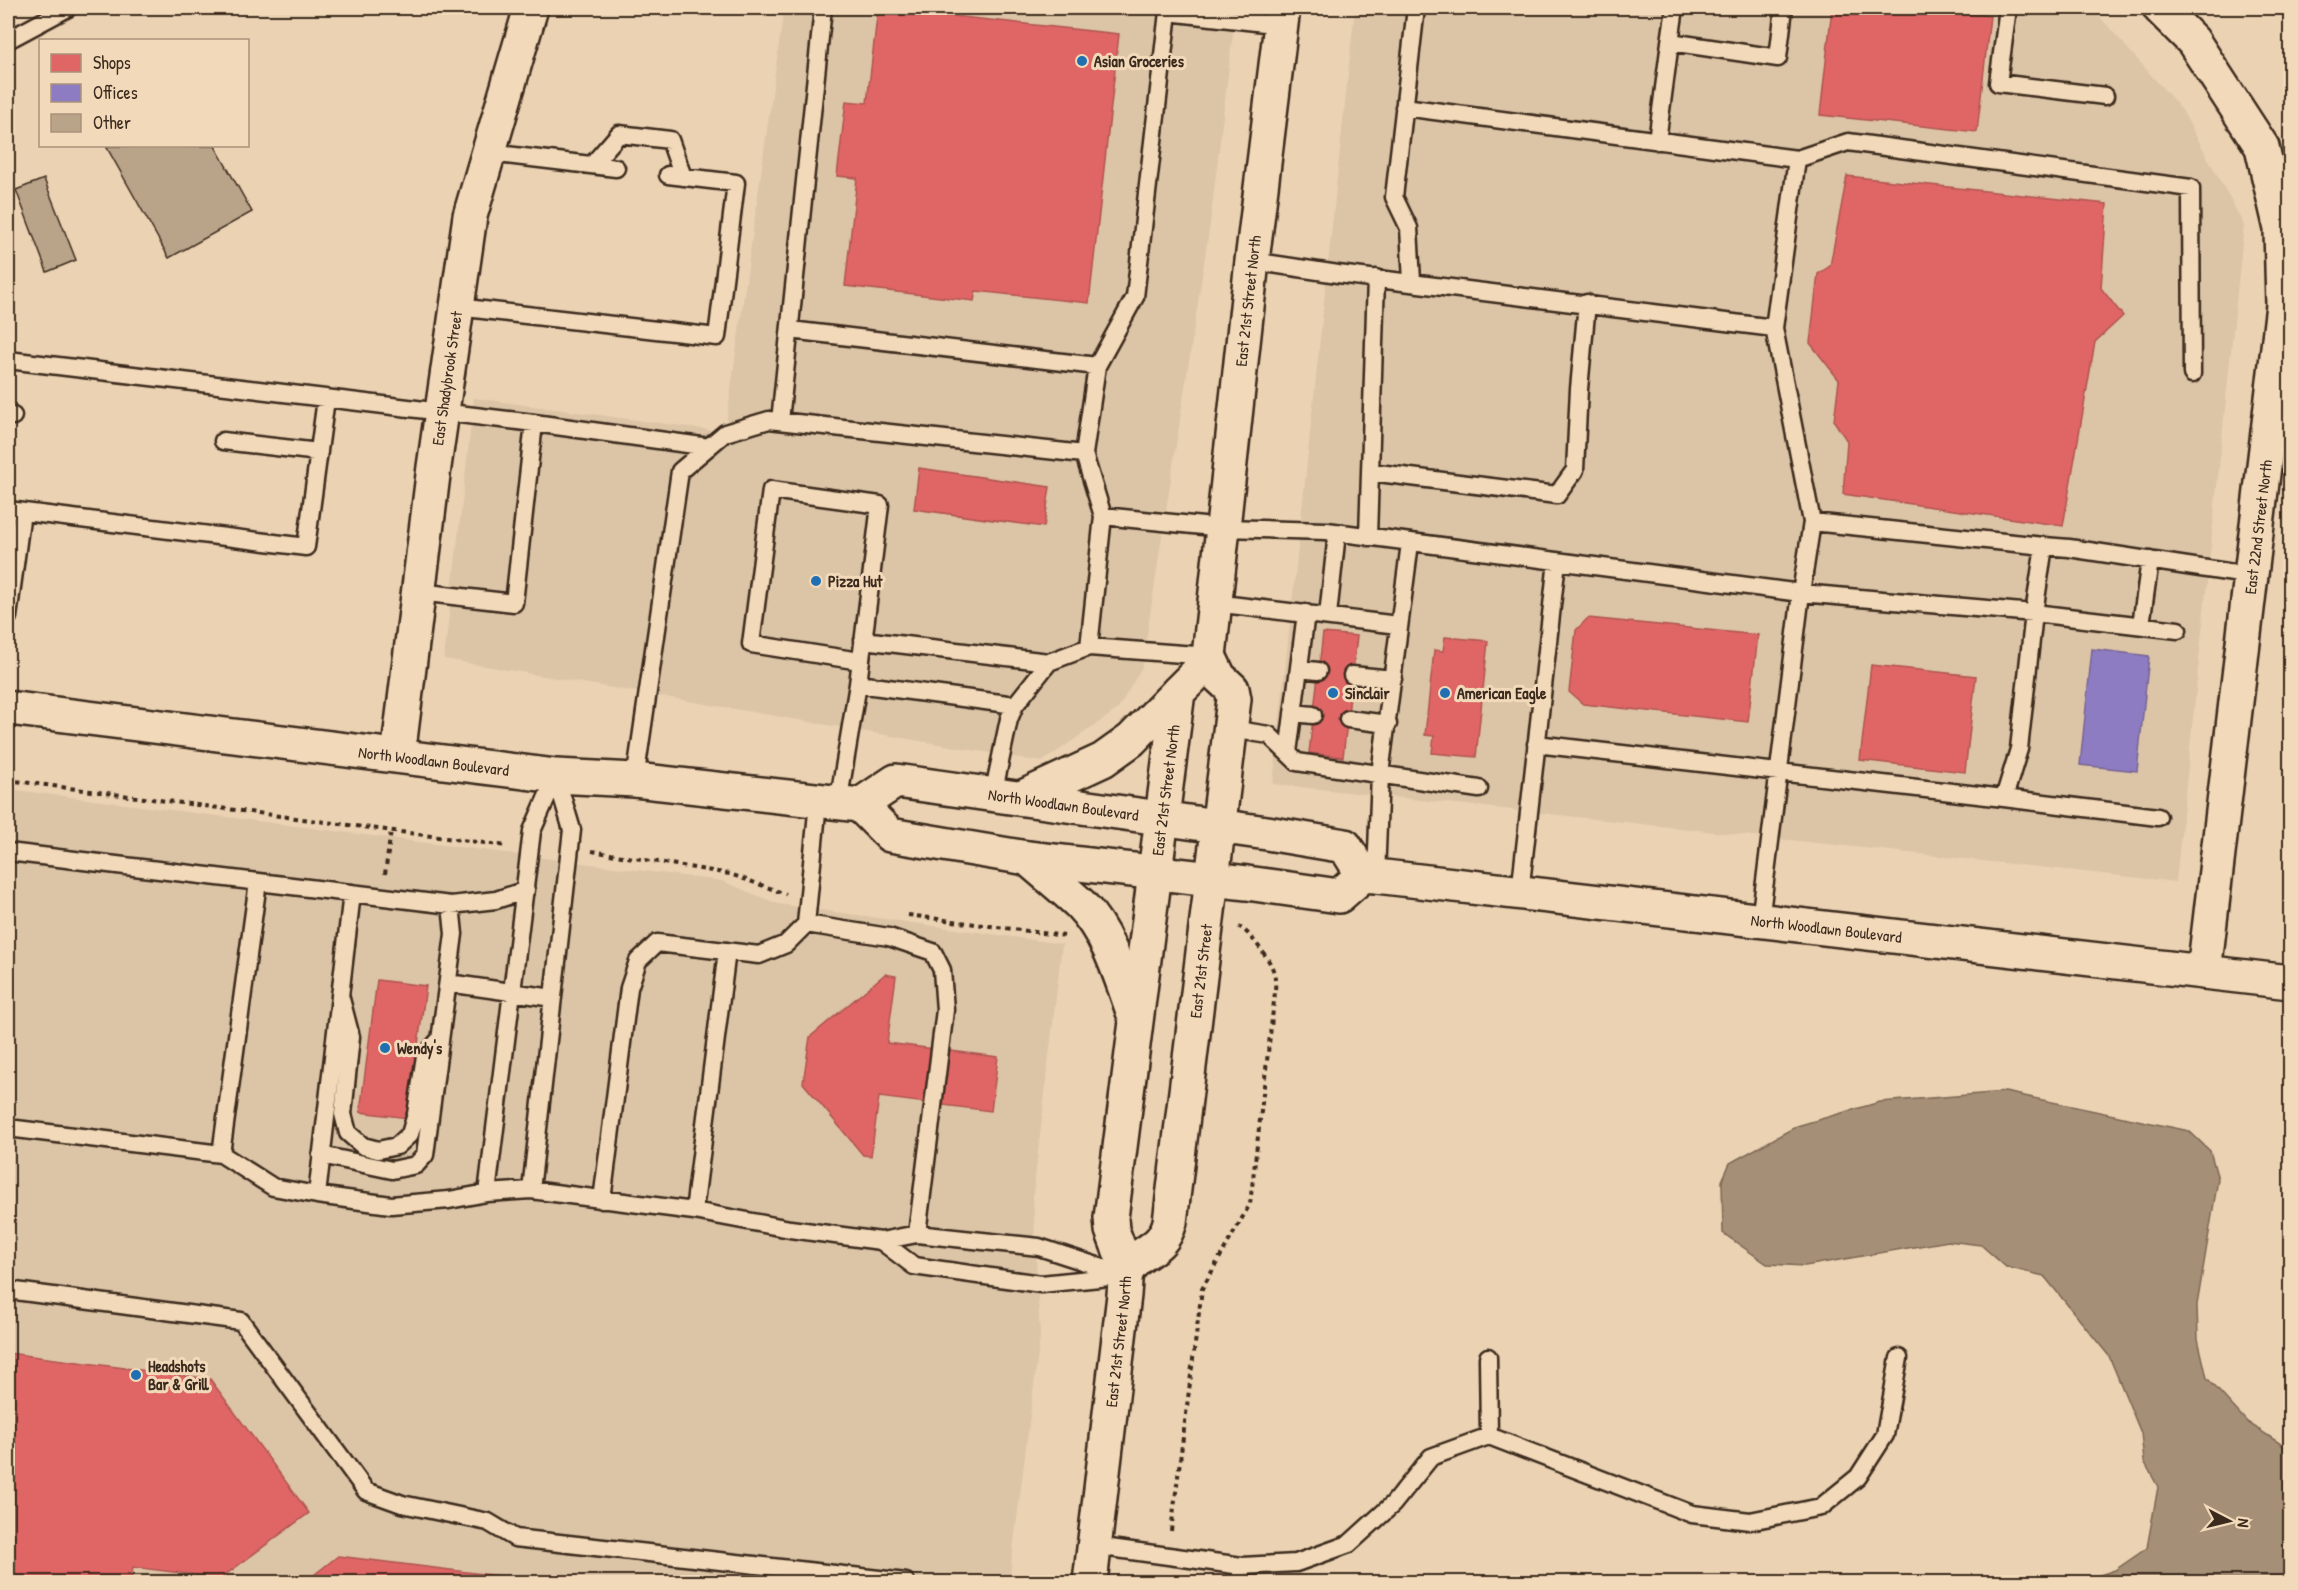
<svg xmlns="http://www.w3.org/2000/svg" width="2298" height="1590" viewBox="0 0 2298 1590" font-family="'Patrick Hand',sans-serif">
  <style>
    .built { fill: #dcc4a6 }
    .water { fill: #a58f77; stroke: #7b6753; stroke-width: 1.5 }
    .shops { fill: #e06666; stroke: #ae5450; stroke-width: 1.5 }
    .offices { fill: #8e7cc3; stroke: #756392; stroke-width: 1.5 }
    .building { fill: #b9a389; stroke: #3b2a1e; stroke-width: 1.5 }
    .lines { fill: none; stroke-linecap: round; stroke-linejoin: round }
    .service-casing { stroke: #3b2a1e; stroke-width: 21 }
    .minor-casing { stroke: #3b2a1e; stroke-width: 38 }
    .secondary-casing { stroke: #3b2a1e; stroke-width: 38 }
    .path { stroke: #3b2a1e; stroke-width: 4; stroke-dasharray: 4.5 4.5; stroke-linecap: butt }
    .service { stroke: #f2d9b9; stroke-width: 16 }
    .minor { stroke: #f2d9b9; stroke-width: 33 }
    .secondary { stroke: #f2d9b9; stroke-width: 33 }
    .poi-dot { fill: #1f6fb2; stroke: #f2d9b9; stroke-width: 2 }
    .labels { text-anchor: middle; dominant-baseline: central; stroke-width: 6; stroke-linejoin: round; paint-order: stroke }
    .poi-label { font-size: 16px; font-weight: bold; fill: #3b2a1e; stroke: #f2d9b9; text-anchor: start }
    .street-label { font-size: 16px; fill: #3b2a1e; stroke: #f2d9b9 }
  </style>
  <rect width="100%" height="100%" fill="#ebd2b3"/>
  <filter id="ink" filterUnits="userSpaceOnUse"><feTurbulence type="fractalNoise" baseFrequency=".0167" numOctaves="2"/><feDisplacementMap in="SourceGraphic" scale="12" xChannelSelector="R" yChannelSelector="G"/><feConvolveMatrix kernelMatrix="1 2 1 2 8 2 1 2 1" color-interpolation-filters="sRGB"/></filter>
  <g filter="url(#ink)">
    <path class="built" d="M784,8H1236L1210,224L1142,667L1118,709L1042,762L444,659L474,398L725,432Z
      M1355,8H2092L2182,110L2244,225L2176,882L1273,784Z
      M8,789L722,881L778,904L1062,944L1033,1196L1040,1337L1009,1582H8Z"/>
    <path class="water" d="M2005,1092L2189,1131L2210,1151L2218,1179L2197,1305L2198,1339L2207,1378L2247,1422L2290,1450V1582H2079L2115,1570L2147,1548L2158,1487L2144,1461L2141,1433L2109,1356L2044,1276L2006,1267L1981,1245L1948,1241L1805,1266L1767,1264L1723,1233L1722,1181L1730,1163L1797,1126L1880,1102Z"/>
    <path class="shops" d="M878,8L1119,34L1089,303L976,291L974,301L845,286L857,178L837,176L846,101L867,103Z
      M1832,8H1942L1941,11L1990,16L1977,132L1820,115Z
      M1847,176L2107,204L2101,288L2123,316L2095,342L2063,526L1843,494L1847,441L1834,421L1839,380L1810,343L1818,274L1830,266Z
      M919,468L1050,487L1044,527L914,509Z
      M1588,618L1758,635L1748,722L1583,704L1569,692L1576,630Z
      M1323,633L1357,636L1343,757L1309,753Z
      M1445,637L1488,641L1476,757L1432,753L1434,736L1425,735L1434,650L1443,651Z
      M1871,665L1976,676L1965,772L1860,760Z
      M885,974L896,976L887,1043L998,1057L991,1111L879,1097L871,1156L863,1155L803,1083L810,1037Z
      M377,980L426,986L408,1118L360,1112Z
      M8,1353L210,1379L309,1513L221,1578L133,1567L131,1582H8Z
      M338,1556L548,1582H305Z"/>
    <path class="offices" d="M2092,649L2149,656L2137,771L2080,765Z"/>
    <path class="building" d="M106,146H215L252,212L169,258Z
      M44,179L76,260L47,272L16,190Z"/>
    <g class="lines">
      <g class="service-casing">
        <path id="service" d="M2008,8L1998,83L2105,96
          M8,40L68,8
          M1670,42L1675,8
          M1404,107L1797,159L1774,328
          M1657,141L1670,42L1778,58L1784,8
          M489,153L616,168
          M1797,159L1848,142L2191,188L2192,374
          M592,165L619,134L670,140L683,177
          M1252,261L1338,274L1774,328L1812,522
          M1412,281L1409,228L1394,197L1416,8
          M457,307L717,337L736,183L668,175
          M790,330L1097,366
          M8,360L534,423L709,447
          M8,416H13
          M780,421L823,8
          M223,441L319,452
          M1370,472L1557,495L1575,470L1579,389L1587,303
          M8,510L306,547L326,399
          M1103,516L1084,454L1097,366L1135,297L1168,12L1281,25
          M1368,537L1376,278
          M419,592L514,603L534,423
          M1214,603L1398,625
          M1328,615L1337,533
          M8,617L22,512
          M2141,625L2150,560
          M2178,630L2034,613L2044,546L2069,548L2253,576
          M863,640L1049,662
          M1089,647L1103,516L1223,528L1327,531L1801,593L2034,613L2019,749L2004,798L1536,744
          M1299,669L1318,671
          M1352,675L1393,679
          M858,684L880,505L771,490L751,644L860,661
          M1293,713L1313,715
          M1348,719L1388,724
          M1231,729L1269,735L1297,762L1479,789
          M1288,753L1306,613
          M635,780L680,471L725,433L769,420L1084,454
          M993,795L1009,719L1015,705L1049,662L1089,647L1209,656
          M2004,798L2158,817
          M838,804L858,684L1015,705
          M8,852L451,905L496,900L526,890
          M1376,876L1380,774L1410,543
          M1520,893L1557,561
          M1760,921L1801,593L1812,522L2044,546
          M806,924L889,937L933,952L942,970L945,1010L917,1234
          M448,983L553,998
          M340,995L351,1037L343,1114L348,1133L363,1146L378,1150L397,1146L410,1134L416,1114L425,1056L440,1039
          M8,1128L221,1154L273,1187L317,1195L391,1205L449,1200L487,1193L531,1190L694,1211L790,1229L881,1241L917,1234L1039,1247L1125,1275
          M221,1154L258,882
          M321,1155L392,1170L416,1165L425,1155L454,934L451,905
          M531,1190L572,830L556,776
          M487,1193L532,831L556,776
          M317,1195L352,893
          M602,1200L629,988L638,961L657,943L759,955L786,944L806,924L818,802
          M694,1211L727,951
          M881,1241L914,1266L1041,1284L1119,1276
          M8,1290L241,1321L366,1491L402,1504L488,1522L515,1538L906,1582
          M1488,1357L1489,1436
          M1095,1546L1242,1566L1296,1563L1349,1544L1393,1504L1431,1457L1489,1436L1692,1514L1750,1521L1821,1507L1858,1477L1885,1435L1899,1358
          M1240,1582L1242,1566"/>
      </g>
      <g class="minor-casing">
        <g id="minor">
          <path d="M2160,8L2193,41L2262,147L2281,229L2283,305L2204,972"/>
          <path id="s1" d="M398,756L434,467L470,216L531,8"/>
        </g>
      </g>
      <g class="secondary-casing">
        <g id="secondary">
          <path id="s2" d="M8,708L556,776L635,780L860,805L896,781L1267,833L1345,846L1363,875"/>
          <path d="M1021,798L1103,760L1131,740L1178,692"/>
          <path id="s3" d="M860,805L890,835L1027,858L1247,883L1339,896L1363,875L1376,876L2290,982"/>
          <path d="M1027,858C1044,873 1063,888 1080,904C1109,934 1121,978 1135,1017"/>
          <path id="s4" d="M1125,1275C1138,1247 1161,1255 1170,1222L1234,699L1232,689L1219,677L1209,656"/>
          <path id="s5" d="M1090,1582L1124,1295L1126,1267L1112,1230L1111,1218L1178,692L1202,668L1209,656L1252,261L1283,8"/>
        </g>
      </g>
      <path class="path" d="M8,780L507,846
        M592,851L730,874L786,894
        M385,874L391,831
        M908,915L1065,936
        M1171,1531L1202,1289L1250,1204L1273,1010C1277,976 1278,971 1256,943C1251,937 1246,930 1239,927"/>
      <use href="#service" class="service"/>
      <use href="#minor" class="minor"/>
      <use href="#secondary" class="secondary"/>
    </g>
  </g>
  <g class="poi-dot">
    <circle cx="1082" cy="61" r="6"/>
    <circle cx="816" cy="581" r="6"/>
    <circle cx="1333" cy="693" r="6"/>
    <circle cx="1445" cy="693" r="6"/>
    <circle cx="385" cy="1048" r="6"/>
    <circle cx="136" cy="1375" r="6"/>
  </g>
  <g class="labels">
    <g class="poi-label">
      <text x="1094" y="61">Asian Groceries</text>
      <text x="828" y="581">Pizza Hut</text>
      <text x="1345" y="693">Sinclair</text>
      <text x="1457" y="693">American Eagle</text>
      <text x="397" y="1048">Wendy's</text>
      <text x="148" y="1366">Headshots<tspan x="148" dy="18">Bar &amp; Grill</tspan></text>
    </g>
    <g class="street-label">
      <text stroke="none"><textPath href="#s5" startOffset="1304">East 21st Street North</textPath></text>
      <text stroke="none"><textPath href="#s1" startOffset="381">East Shadybrook Street</textPath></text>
      <text transform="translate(2258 527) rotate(-83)">East 22nd Street North</text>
      <text stroke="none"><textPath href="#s2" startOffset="429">North Woodlawn Boulevard</textPath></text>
      <text stroke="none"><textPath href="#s5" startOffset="800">East 21st Street North</textPath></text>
      <text stroke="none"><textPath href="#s2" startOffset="1070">North Woodlawn Boulevard</textPath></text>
      <text stroke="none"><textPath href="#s3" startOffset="994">North Woodlawn Boulevard</textPath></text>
      <text stroke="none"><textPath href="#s4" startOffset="324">East 21st Street</textPath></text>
      <text stroke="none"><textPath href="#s5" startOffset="242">East 21st Street North</textPath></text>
    </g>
  </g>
  <rect width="2298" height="1590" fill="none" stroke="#f2d9b9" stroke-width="30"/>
  <rect x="15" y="15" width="2268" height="1560" fill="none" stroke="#3b2a1e" stroke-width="2" filter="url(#ink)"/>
  <rect x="39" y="39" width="210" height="108" fill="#f2d9b9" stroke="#a9937b" stroke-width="1.5"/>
  <rect x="51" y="54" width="30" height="18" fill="#e06666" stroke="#a9937b" stroke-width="1.5"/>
  <text x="93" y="69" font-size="18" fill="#3b2a1e">Shops</text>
  <rect x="51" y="84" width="30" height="18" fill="#8e7cc3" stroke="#a9937b" stroke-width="1.5"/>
  <text x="93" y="99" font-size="18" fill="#3b2a1e">Offices</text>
  <rect x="51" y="114" width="30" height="18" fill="#b9a389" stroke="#a9937b" stroke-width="1.5"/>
  <text x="93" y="129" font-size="18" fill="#3b2a1e">Other</text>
  <g transform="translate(2229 1521) rotate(97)" stroke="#f2d9b9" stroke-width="4.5" paint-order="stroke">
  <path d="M0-4.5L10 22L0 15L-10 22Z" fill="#3b2a1e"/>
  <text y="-9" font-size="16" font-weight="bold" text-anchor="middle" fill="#3b2a1e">N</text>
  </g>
</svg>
